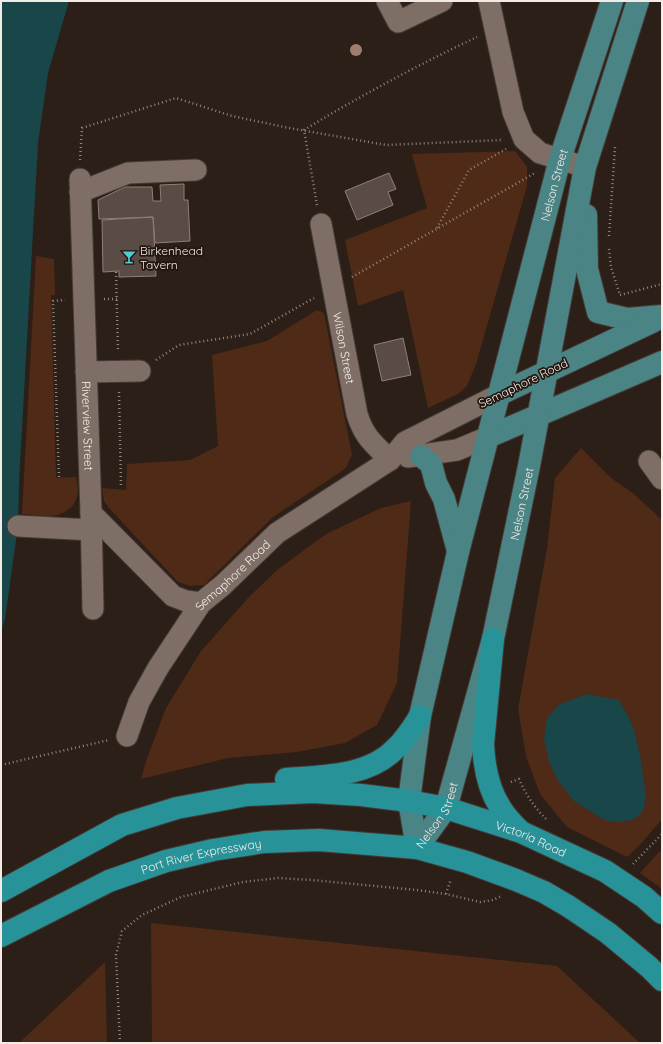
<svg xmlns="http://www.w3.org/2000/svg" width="663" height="1044" viewBox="0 0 663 1044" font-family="Quicksand,sans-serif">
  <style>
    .green { fill: #4f2a16 }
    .water { fill: #184649 }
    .building { fill: #5a4b44; stroke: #907f77 }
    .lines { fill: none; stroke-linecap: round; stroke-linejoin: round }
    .minor-casing { stroke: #453b36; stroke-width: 23 }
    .major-casing { stroke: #453b36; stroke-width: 24 }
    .highway-casing { stroke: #453b36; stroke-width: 24 }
    .path { stroke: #90857f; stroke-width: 2.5; stroke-dasharray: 1 3; stroke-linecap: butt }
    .minor { stroke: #7e6e66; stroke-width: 21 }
    .major { stroke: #4a8485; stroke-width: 22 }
    .highway { stroke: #279399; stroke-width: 22 }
    .tree { fill: #a07e6d }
    .labels { text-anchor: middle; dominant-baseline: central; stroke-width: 3.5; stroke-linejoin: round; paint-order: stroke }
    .street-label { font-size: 12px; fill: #f4ebe6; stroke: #22160f }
    .poi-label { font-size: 12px; fill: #f4ebe6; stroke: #22160f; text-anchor: start }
  </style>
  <rect width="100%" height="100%" fill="#2c1f18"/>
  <path class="green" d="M515,151L527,167V186L476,364L467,386L458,394L428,408L403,290L358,306L345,240L427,208L412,154Z
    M36,256L54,259L55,295H51L56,478L76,477C77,483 79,491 77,496C76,501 74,504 71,507C57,521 39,515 22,514Z
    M317,310L324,313L352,455L345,469L273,517L204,585L190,586L178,582L109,508L104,501L102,488L126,490L127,464L190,460L218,446L212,355L267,341Z
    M581,448L611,478L634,494L661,519L662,521V819L639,846L627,857L567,827L540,794L526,756L518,709L547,548L555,478Z
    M411,501L397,683L377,725L345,743L297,752L228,758L141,779L146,761L166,708L201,651L249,597L277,570L326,534L381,508Z
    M662,849V889L640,873Z
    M151,923L557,966L640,1043H152Z
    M105,962L107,1043H19Z"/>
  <path class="water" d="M1,1H69L48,73L38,143L19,482L18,526L5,619L1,631Z
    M587,694L619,700L633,726L640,755L646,797L643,811L635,819L619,822L604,820L574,801L558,781L549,762L544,738L547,718L560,704Z"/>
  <path class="building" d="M389,173L396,189L388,192L393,205L357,220L345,191Z
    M184,184V200H188L190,241L155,243L153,217L99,219L98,200L125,187H152L153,201H161L160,185Z
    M153,217L156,276L119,277V271L103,272L102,220Z
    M403,338L411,375L382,381L374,345Z"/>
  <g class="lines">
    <g class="minor-casing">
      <g id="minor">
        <path d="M387,1L398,22L442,1"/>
        <path d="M489,1L513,112L524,139L540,153L585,167"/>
        <path id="s1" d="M80,179L91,513L173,596L186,601L201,603"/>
        <path d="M80,192L128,173L196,170"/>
        <path id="s2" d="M321,224L357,414C364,437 373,443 390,460"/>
        <path d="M86,372L140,371"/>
        <path d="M408,457L457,450L488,437"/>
        <path d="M649,461L662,479"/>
        <path d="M91,513L93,609"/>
        <path d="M18,526L91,530"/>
        <path id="s3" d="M127,736L139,702L158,668L201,603L223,585L277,533L390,460L405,442L500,394"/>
      </g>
    </g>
    <g class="major-casing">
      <g id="major">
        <path d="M586,215L587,269L598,312L627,319L662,316"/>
        <path d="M500,394L654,321"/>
        <path d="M488,437L662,362"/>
        <path d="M421,456L431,464L436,483L444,499L458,551"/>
        <path id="s4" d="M417,848L446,808L493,639L529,466L585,167L638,1"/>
        <path id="s5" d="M417,848L409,801L420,716L458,552L560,159L612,1"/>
      </g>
    </g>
    <g class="highway-casing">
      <g id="highway">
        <path d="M493,639L483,744C484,765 489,790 500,807C505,816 513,824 520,831"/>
        <path d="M286,779C323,776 369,777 396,748C406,739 413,727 420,716"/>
        <path id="s6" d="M1,891L122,825L177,808L247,795L313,792L361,795L409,801L446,808L521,832L605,871L644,897L662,913"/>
        <path id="s7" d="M1,936L109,881L166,861L213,850L264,842L319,840L417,848L467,862L516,880L544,892L568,906L608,933L649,967L662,980"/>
      </g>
    </g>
    <path class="path" d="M80,160L82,128L176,98L232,116L289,128L386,145L502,140
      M317,205L304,130C360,96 418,65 477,37
      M437,228L469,170L506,149
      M609,236L615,147
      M609,249L611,267L620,295
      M116,272L118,351
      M352,277L535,173
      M620,295L662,284
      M104,299H117
      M156,360L179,345L250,334L314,298
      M119,392L121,485
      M59,477L53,301L65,300
      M1,765L109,740
      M511,782L519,779C526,795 535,808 547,820
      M633,864L662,834
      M446,894L451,879
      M120,1043L116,955L122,931L142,915L181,897L243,882L278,878L312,880L417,890L446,894L480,902L493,900L501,896"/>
    <use href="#minor" class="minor"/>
    <use href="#major" class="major"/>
    <use href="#highway" class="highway"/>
  </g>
  <circle class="tree" cx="356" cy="50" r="6"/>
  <defs>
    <g id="bar-bare" transform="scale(1.08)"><path d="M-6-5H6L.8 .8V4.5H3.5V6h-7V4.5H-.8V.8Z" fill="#51ccd3" stroke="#22160f" stroke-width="2.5" paint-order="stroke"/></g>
  </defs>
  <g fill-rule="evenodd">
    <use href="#bar-bare" x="129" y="257"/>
  </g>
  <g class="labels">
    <g class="street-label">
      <text stroke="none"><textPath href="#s5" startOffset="681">Nelson Street</textPath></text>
      <text stroke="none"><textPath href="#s2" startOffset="126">Wilson Street</textPath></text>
      <text transform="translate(523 383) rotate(-26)">Semaphore Road</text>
      <text stroke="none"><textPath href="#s1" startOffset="247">Riverview Street</textPath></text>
      <text stroke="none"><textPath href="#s4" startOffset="363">Nelson Street</textPath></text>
      <text stroke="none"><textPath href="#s3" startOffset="195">Semaphore Road</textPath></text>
      <text stroke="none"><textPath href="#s4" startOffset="39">Nelson Street</textPath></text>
      <text stroke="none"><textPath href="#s6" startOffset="557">Victoria Road</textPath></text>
      <text stroke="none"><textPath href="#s7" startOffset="217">Port River Expressway</textPath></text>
    </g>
    <g class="poi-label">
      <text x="140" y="250">Birkenhead<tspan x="140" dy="14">Tavern</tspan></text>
    </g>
  </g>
  <rect width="663" height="1044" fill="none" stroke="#f4ebe6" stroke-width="4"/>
</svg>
